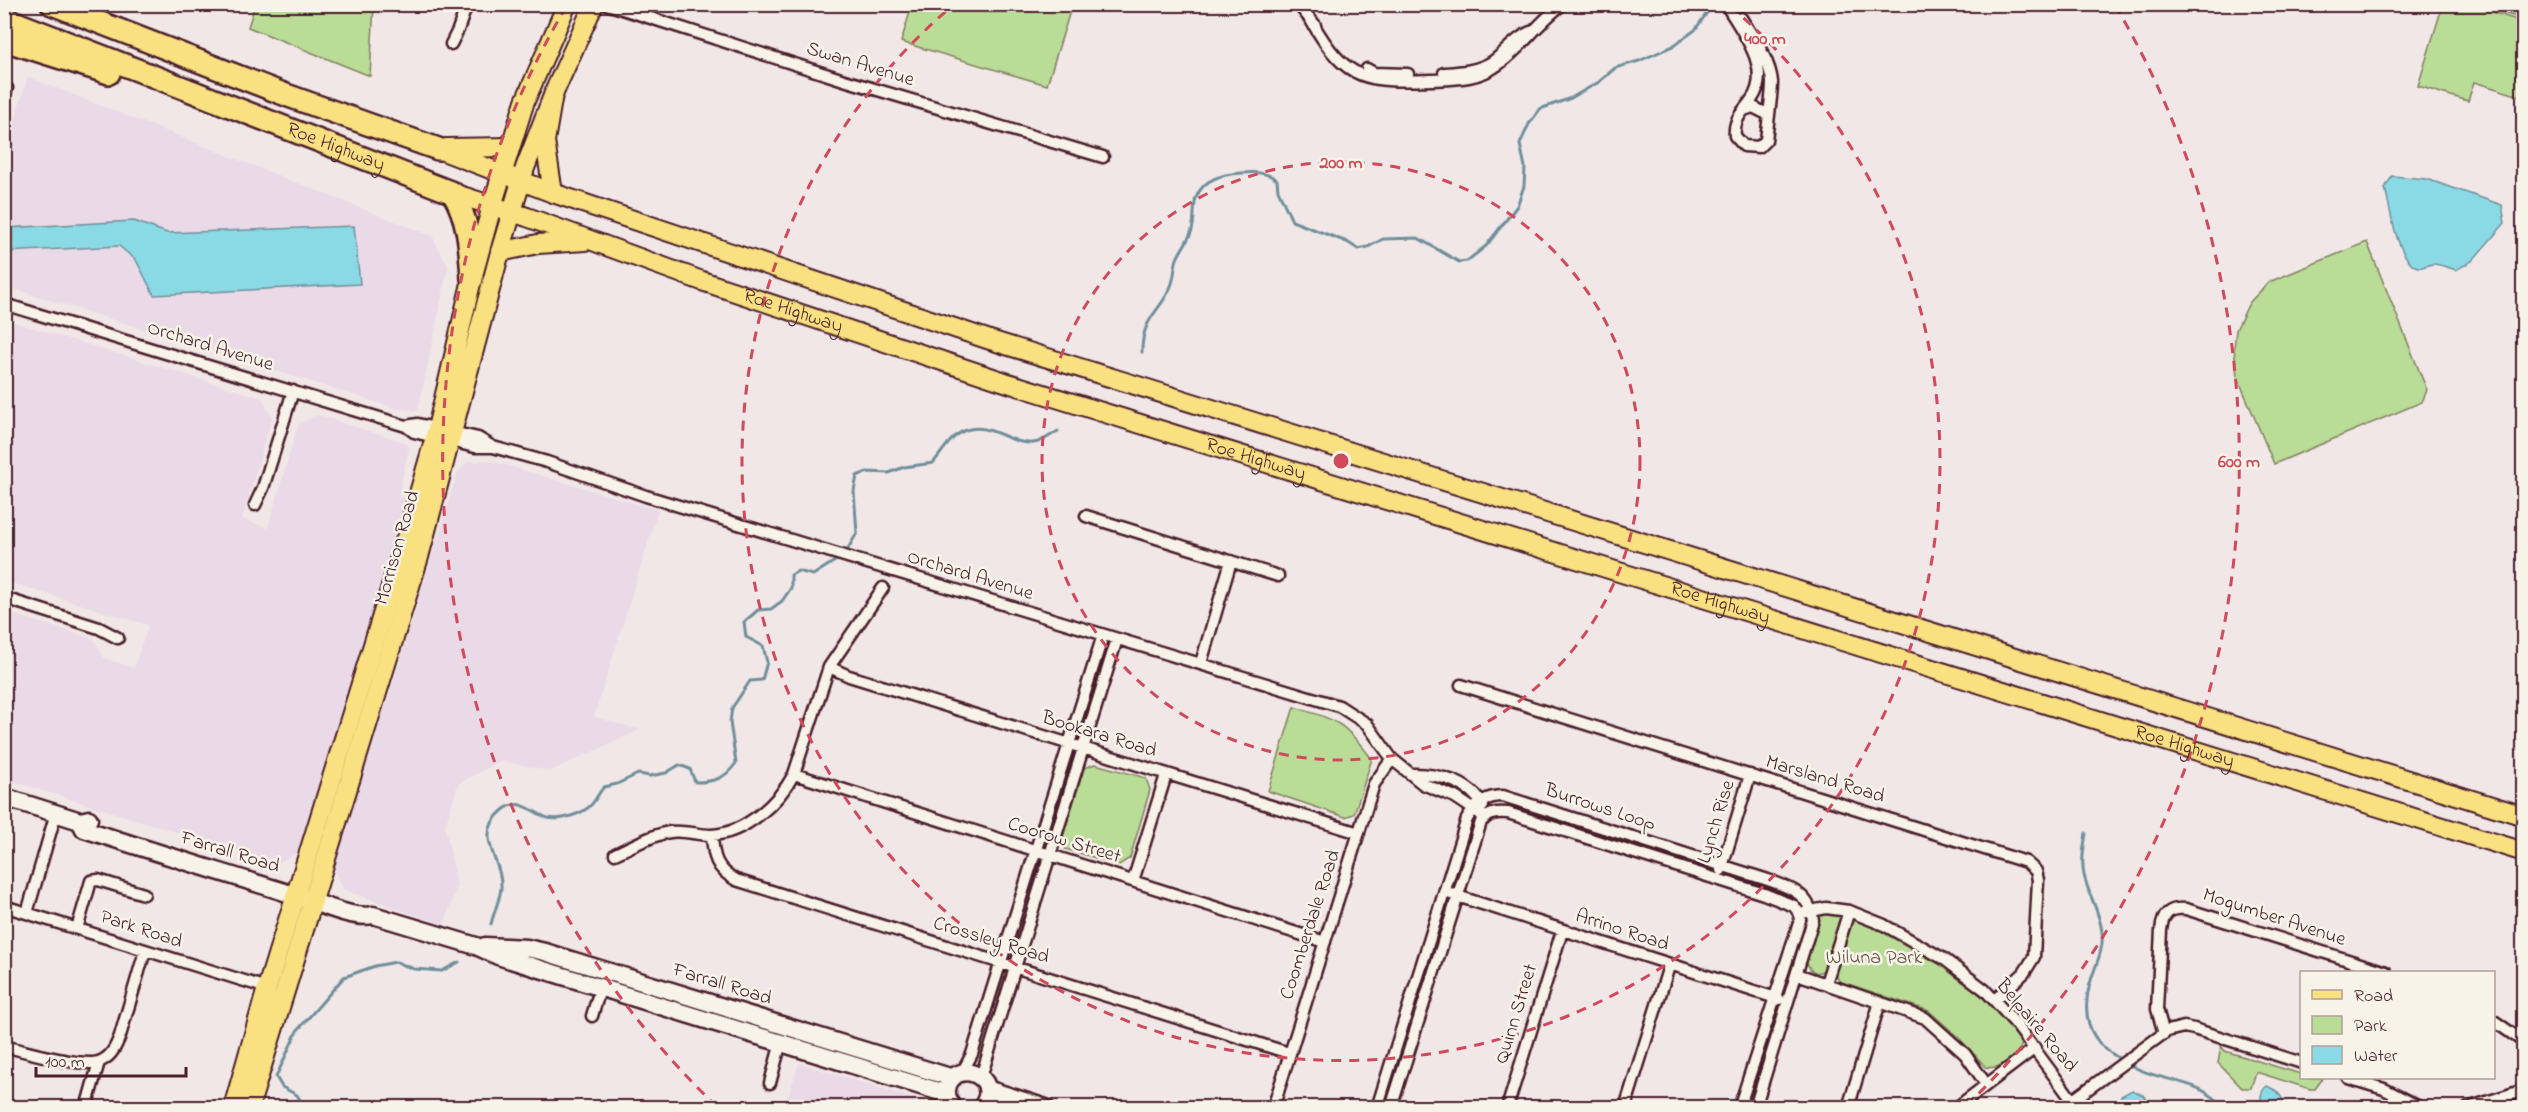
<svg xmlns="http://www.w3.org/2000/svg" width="2528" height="1112" viewBox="0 0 2528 1112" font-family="'Indie Flower',sans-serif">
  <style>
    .built { fill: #ead9e6 }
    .green { fill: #b9dc96; stroke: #827e60; stroke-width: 1.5 }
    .water { fill: #8adae5; stroke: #708f9b; stroke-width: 1.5 }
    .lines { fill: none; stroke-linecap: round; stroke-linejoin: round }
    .stream { stroke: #708f9b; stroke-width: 3 }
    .minor-casing { stroke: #4a1f2b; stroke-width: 15 }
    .secondary-casing { stroke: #4a1f2b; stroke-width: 21 }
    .primary-casing { stroke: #4a1f2b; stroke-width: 22 }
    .trunk-casing { stroke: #4a1f2b; stroke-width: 22 }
    .motorway-casing { stroke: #4a1f2b; stroke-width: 26 }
    .minor { stroke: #f7f3e8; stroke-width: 10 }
    .secondary { stroke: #f7f3e8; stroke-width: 16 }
    .primary { stroke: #f9e181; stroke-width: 18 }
    .trunk { stroke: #f9e181; stroke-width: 18 }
    .motorway { stroke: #f9e181; stroke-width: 21 }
    .ring { fill: none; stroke: #d1495b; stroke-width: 3; stroke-dasharray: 10 8 }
    .labels { text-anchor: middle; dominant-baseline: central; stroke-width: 5; stroke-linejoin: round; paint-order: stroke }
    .street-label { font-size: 20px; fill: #4a1f2b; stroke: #f7f3e8 }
    .park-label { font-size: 20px; fill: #664e46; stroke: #f7f3e8 }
    .centre { fill: #d1495b; stroke: #f7f3e8; stroke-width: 3 }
    .ring-label { font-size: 18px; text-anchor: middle; font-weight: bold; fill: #d1495b; stroke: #f7f3e8; stroke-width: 5; stroke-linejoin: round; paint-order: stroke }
  </style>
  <rect width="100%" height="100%" fill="#f1e7e7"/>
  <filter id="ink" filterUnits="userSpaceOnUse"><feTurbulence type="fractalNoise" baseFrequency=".0167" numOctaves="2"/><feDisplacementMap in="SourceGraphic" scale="12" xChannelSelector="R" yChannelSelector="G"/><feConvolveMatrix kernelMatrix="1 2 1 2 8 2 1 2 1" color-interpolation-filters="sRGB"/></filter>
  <g filter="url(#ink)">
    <path class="built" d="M28,77L432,236L448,267L418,411L395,408L5,286L4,252L119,246L136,260L155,295L360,283L354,226L167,233L134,221L5,228V151Z
      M4,319L262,398L272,417L242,519L268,528L298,425L317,415L404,442L409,448L398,496L406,498L372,622L296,854L278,863L5,779V612L94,639L104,658L134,668L148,625L5,581Z
      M488,460L658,510L594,717L640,730L551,771L500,761L458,784L445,826L457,885L444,925L344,890L332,867L387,703L458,472L468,462Z
      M799,1063L916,1099L913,1107H785Z"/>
    <path class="green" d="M2443,4L2474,5L2495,11L2497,5H2523V19L2496,11L2495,13L2523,22V97L2474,82L2468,101L2418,86Z
      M255,5H374L370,76L248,27Z
      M912,5V4L1072,5L1047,85L901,42Z
      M2367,242L2427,390L2422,402L2274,464L2237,376L2234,348L2236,330L2249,303L2269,282Z
      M1294,707C1339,721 1343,721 1372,759L1354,814L1345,817L1268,791Z
      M1095,764L1146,778L1150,790L1130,858L1119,865L1065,849L1062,840L1084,768Z
      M1833,911L1843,916L1825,970L1817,973L1811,970L1804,959L1817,917Z
      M1856,917L1897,933L1975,986L2021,1036C2027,1053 2001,1071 1986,1067L1958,1037L1929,1011L1839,981L1835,972L1850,922Z
      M2221,1046L2225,1051L2301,1074L2302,1078H2323L2315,1089H2310L2256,1072L2251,1088H2242L2218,1063Z"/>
    <path class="water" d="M2392,176L2427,179L2502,205L2505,223L2472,261L2456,270C2449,268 2439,264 2433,264C2426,264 2423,270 2415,266C2396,255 2390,207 2385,188Z
      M134,221L167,233L354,226L360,284L154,295L136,260L119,246L5,252V228Z
      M2267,1086L2277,1091L2288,1107H2262C2260,1099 2260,1091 2267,1086Z
      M2132,1090L2143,1095L2152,1107H2113L2121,1096Z"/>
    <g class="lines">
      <path class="stream" d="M1142,352C1142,316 1161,312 1171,286C1175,277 1174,267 1177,259C1181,249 1189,240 1192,230C1195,220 1193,207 1196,198C1203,178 1224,174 1242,173C1255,172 1267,172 1277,180L1278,190L1292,221L1347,242L1358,249L1368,247L1383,239L1418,238L1459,262L1467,261L1486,246L1517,206L1524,186L1525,167L1520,144L1529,124L1540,109L1571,98L1599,82L1615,68L1639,61L1673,46L1695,30L1713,4
        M846,552L857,533L854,491L857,476L867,472L889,473L904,467L933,463C941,454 948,441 957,435C985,414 1013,450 1038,442C1045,440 1052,434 1058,431
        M2086,833C2084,846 2081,861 2084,875C2088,894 2100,912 2102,932C2104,948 2097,962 2092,977C2081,1010 2086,1039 2117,1057
        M491,924C494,912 500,899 501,888C503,859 472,837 502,811C520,795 532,813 548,818C560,821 583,814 591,805C596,800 599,792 604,787L617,784L638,774L650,776L666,773L679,765L690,769L695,782C714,782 725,779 736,763L730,722L732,708L750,681L762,680L767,662L763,646L746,637L744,622L758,610L771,609L782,601L791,588V575L798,571L813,575L838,559
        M2132,1066C2161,1083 2201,1078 2224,1108
        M305,1108L297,1095L282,1087L276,1077L297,1031L344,977L375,966L396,962L414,969L442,971L459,962"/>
      <g class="minor-casing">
        <path id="minor" d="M607,4L844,80L1103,157
          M1298,4L1315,25
          M1726,4C1741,31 1773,68 1752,99C1743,112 1733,119 1735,136L1744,146L1759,147L1766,140L1769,115L1753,107L1744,110
          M1741,18C1752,36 1770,59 1772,82C1772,93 1770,105 1769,115
          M1312,22C1347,83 1367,82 1433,80C1457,79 1479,79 1499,64C1523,47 1538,22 1563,4
          M451,44L458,30L467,4
          M1367,69L1374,73L1408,74
          M1444,73C1459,72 1478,71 1492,62C1505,53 1514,39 1530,32
          M4,97L7,88
          M4,304L406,426L414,432L475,447H493
          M406,426L418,424L478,438L493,447L547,462L646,496L1339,706L1367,724L1392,759L1423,784L1455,797L1485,817
          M255,505L263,488L293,391
          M1086,516L1278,576
          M4,598L99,628L118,638
          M1201,663L1231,561
          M829,667L849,676L1359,833
          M1461,685L2026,862L2036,871L2038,880L2034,957L2024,973L1995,1000
          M794,774L1325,942
          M1414,774C1439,774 1471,782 1483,806
          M712,835C713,857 716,869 736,880L1289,1053
          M615,854C633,846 651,835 670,832C684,830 698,835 711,835C745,834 779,802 794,774L829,667L883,588
          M1721,870L1750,775
          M1133,881L1166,775
          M1451,894L1779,999
          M4,906L267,988
          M1806,912L1826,908L1849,911L1884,925L1944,959L1985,990L2015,1023L2078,1108
          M27,913L56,813
          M77,929L91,881L98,880L144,894
          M1797,974L1925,1018L1965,1054L1986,1084
          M1826,983L1849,911
          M592,1016L601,986
          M2494,1021L2524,1042
          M2164,1034L2157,1009L2161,930C2163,914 2169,907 2186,909L2386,972
          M4,1046C24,1051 85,1069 101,1061C112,1056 116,1046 120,1036L145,951
          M962,1073L972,1054L1103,635
          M981,1077L1117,639
          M2348,1078L2384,1089L2421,1108
          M770,1083L781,1042
          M2073,1100L2167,1031L2184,1027L2194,1029L2302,1063
          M86,1108L99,1062
          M1273,1108L1374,784L1392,759
          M1377,1108L1467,819C1476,804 1485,796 1503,796L1768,880C1791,888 1810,894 1813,920L1755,1108
          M1391,1108L1481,822C1489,813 1496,812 1508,813L1764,894L1794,906L1799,913L1800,920L1739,1108
          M1507,1108L1562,931
          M1625,1108L1669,966
          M1848,1108L1880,1002
          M1956,1108L2035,1048
          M2468,1108L2524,1090"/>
      </g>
      <g class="secondary-casing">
        <path id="secondary" d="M4,797L80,821L89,819
          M80,821L84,829C154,852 224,873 294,895C313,901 354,920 373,915L476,946L498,956L947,1094
          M485,946L527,948L545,952L953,1078
          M987,1089L1046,1108
          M953,1108C949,1102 946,1097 947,1090C952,1056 1006,1076 981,1108"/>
      </g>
      <g class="primary-casing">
        <path id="primary" d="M233,1108L267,988L410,525L435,437L472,279L492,206L525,101L567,4
          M249,1108L419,557L500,252L525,168L556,88L594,4"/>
      </g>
      <g class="trunk-casing">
        <g id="trunk">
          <path d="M552,100L545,141L553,193"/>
          <path d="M446,148L510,147"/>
          <path d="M438,149L553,193L990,340L2524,816"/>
          <path id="s1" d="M453,193L527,217L702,281L1008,383L2524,852"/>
          <path d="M500,252L538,244L585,241"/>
        </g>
      </g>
      <g class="motorway-casing">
        <g id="motorway">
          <path d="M52,4L286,95L438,149"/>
          <path id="s2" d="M4,18L453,193C469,220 470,247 472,279"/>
          <path d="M4,40L109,73"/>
        </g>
      </g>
      <use href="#minor" class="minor"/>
      <use href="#secondary" class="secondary"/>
      <use href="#primary" class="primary"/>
      <use href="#trunk" class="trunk"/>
      <use href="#motorway" class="motorway"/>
    </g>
  </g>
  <g class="ring">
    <circle cx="1341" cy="461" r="299"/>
    <path d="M1730 6A599 599 0 1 1 952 6"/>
    <path d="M717 1107A898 898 0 0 1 567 5M2115 5A898 898 0 0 1 1965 1107"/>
  </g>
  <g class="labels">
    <g class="street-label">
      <text transform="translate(860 65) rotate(17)">Swan Avenue</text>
      <text stroke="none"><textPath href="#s2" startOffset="356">Roe Highway</textPath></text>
      <text stroke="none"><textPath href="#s1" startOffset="360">Roe Highway</textPath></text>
      <text transform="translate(210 347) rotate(17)">Orchard Avenue</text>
      <text stroke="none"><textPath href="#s1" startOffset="846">Roe Highway</textPath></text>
      <text transform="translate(398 548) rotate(-74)">Morrison Road</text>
      <text transform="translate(970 576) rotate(17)">Orchard Avenue</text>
      <text stroke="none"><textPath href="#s1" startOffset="1332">Roe Highway</textPath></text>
      <text transform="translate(1099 735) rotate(17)">Bookara Road</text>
      <text stroke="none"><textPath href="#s1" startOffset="1818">Roe Highway</textPath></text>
      <text transform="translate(1825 780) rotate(17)">Marsland Road</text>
      <text transform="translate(1600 808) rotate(18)">Burrows Loop</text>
      <text transform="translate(1717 822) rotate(-73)">Lynch Rise</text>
      <text transform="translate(1064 841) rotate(17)">Coorow Street</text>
      <text transform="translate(230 853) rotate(17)">Farrall Road</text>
      <text transform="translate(2274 918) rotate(18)">Mogumber Avenue</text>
      <text transform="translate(1311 925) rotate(-72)">Coomberdale Road</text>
      <text transform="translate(141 930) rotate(18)">Park Road</text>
      <text transform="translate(1622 931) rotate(18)">Arrino Road</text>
      <text transform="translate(991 941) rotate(17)">Crossley Road</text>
      <text transform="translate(722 985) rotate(17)">Farrall Road</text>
      <text transform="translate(1517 1014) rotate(-73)">Quinn Street</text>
      <text transform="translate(2036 1026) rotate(50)">Belpaire Road</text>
    </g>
    <g class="park-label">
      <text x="1874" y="958">Wiluna Park</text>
    </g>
  </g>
  <circle cx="1341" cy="461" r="9" class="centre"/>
  <g class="ring-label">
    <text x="1765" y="44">400 m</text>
    <text x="1341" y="168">200 m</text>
    <text x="2239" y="467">600 m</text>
  </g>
  <rect width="2528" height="1112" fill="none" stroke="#f7f3e8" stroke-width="24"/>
  <rect x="12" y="12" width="2504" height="1088" fill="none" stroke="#4a1f2b" stroke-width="2" filter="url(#ink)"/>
  <rect x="2300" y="971" width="195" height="108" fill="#f7f3e8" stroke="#b29e9c" stroke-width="1.5"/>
  <rect x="2312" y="990" width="30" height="9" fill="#f9e181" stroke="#b29e9c" stroke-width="1.5"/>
  <text x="2354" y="1001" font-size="18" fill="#4a1f2b">Road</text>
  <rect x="2312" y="1016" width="30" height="18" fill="#b9dc96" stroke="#b29e9c" stroke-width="1.5"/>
  <text x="2354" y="1031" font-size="18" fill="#4a1f2b">Park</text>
  <rect x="2312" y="1046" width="30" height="18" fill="#8adae5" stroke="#b29e9c" stroke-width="1.5"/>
  <text x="2354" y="1061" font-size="18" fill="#4a1f2b">Water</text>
  <path d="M36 1067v9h150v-9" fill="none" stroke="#4a1f2b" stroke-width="3"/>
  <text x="45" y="1067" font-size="18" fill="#4a1f2b" stroke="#f7f3e8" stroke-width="4.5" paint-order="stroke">100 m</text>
</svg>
